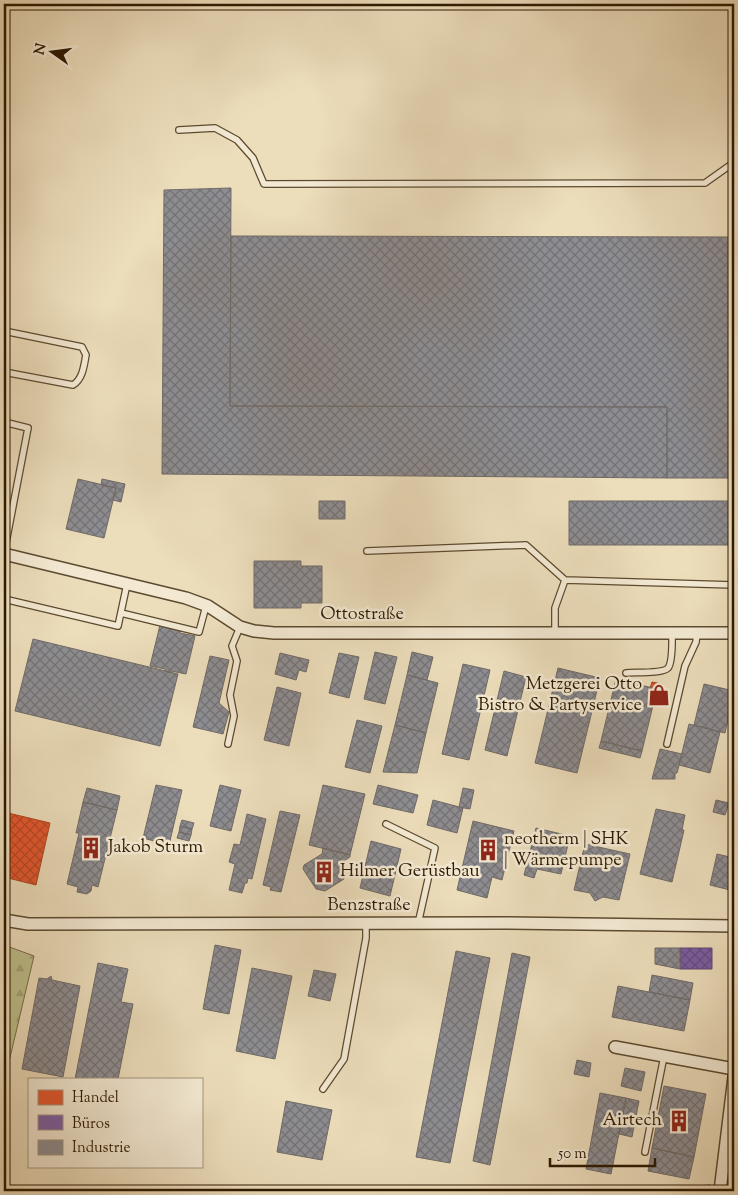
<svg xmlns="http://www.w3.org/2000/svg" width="738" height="1195" viewBox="0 0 738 1195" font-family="'Sorts Mill Goudy',serif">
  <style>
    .forest { fill: url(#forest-firs); stroke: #756c46 }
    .shops { fill: url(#shops-cross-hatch); stroke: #ad4420 }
    .offices { fill: url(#offices-cross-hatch); stroke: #634975 }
    .industry { fill: url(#industry-cross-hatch); stroke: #706a66 }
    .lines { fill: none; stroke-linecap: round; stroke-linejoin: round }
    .lane-casing { stroke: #5c4a2f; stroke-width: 8 }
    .street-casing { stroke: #5c4a2f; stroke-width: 14 }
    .path { stroke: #2c1900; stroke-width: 2.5; stroke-dasharray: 1 2.5; stroke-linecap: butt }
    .lane { stroke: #f3e9d3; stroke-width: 5.5 }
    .street { stroke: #f3e9d3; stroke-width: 11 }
    .labels { text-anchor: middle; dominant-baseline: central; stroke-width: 5; stroke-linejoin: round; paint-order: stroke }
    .street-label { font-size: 18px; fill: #2c1900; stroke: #f3e9d3 }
    .poi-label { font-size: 18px; fill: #2c1900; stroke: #f3e9d3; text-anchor: start }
  </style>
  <defs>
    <pattern id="forest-firs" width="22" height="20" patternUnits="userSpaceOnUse" patternTransform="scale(1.25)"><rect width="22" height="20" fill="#bebf8c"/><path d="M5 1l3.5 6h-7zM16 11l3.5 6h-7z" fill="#a3a477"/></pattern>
    <pattern id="shops-cross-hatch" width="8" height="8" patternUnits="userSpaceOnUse" patternTransform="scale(1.25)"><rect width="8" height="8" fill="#e4572e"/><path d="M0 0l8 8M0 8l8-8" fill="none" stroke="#b94725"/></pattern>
    <pattern id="offices-cross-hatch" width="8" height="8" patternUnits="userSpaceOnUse" patternTransform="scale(1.25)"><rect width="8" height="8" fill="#7b5ea7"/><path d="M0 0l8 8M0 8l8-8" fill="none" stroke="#654d86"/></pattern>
    <pattern id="industry-cross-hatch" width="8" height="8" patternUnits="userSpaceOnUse" patternTransform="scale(1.25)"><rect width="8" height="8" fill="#8d8d92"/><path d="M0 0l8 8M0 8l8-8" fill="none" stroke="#737275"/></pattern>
  </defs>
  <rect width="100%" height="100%" fill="#ecddbb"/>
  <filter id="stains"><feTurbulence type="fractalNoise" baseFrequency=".004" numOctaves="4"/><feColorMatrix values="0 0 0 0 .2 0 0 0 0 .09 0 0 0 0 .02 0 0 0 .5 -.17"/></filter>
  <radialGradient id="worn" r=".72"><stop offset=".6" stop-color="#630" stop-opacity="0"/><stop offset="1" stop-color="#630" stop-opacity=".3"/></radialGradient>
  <path class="forest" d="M4,945L34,956L4,1083Z"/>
  <path class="shops" d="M652,682L662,684L664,689L661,702L654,700L657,689L650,688Z
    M4,812L50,823L36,885L4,877Z"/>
  <path class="offices" d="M680,948H712V969H680Z"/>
  <path class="industry" d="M231,188L230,406L667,407V478L162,474L164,190Z
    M231,236L734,237V478H667V407L230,406Z
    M78,479L116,488L104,538L66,529Z
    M102,479L125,484L121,502L113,500L116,488L101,485Z
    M319,501H345V519H319Z
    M569,501H734V545H569Z
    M254,561H301V566H322V603H301V608H254Z
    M160,625L181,630L180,633L195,636L186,674L171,671L170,673L165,671V669L150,666Z
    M33,639L178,674L160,746L15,711Z
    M375,652L397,657L385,704L364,699Z
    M412,652L433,657L427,680L407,675Z
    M280,653L309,660L306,672L299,670L296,680L275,674Z
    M339,653L359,657L349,698L329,693Z
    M210,656L229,660L219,703L229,712L223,734L193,727Z
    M463,664L490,670L469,760L442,754Z
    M558,668L600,678L577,773L535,763Z
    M504,671L526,677L507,756L485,750Z
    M407,675L438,683L426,733L395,725Z
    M616,679L657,689L642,751L601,741Z
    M704,684L734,691L725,733L694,725Z
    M277,687L301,693L289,746L264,740Z
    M357,720L382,726L370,773L345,767Z
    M689,724L720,732L710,773L679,765Z
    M395,725L426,733L417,773L383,772Z
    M601,741L642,751L640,758L599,748Z
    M660,749L682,754L677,773H675V779H652Z
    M156,785L182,790L169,845L143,838Z
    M220,785L241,790L231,831L210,826Z
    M323,785L365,794L350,855L309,845Z
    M378,785L418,795L413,813L373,804Z
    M87,788L120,796L117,810L83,802Z
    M463,788L474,790L470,809L459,807Z
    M433,800L463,808L457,833L427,825Z
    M716,800L729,803L725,815L713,812Z
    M83,802L117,810L98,887L92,885L91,891L87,894L77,892L78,887L67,884L79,833H76Z
    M656,809L685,815L682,830H684L672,882L640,874Z
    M280,811L300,815L281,892L270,890L271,887L263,885Z
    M247,814L266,819L252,879L248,878L247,883H245L242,893L229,890L235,864L229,862L234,844L240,845Z
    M734,816V840L729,839Z
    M182,820L194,823L192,829L180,826Z
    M473,821L514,831L502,880L492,877L487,898L457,890Z
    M180,826L192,829L191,835L179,832Z
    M536,828L570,836L561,874L537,869L534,878L524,875Z
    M179,832L191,835L189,841L177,838Z
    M371,841L401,849L390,896L360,888Z
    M585,844L630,854L619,900L603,897L595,901L590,893L574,890Z
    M323,848L350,855V857L339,864L345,874L344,879L325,891L316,889L303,869L304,865L322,854Z
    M717,854L734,858V891L710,885Z
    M215,945L241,950L229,1014L203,1009Z
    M655,948H680V969L655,964Z
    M456,951L490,958L450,1163L416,1157Z
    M512,953L530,957L490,1165L473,1161Z
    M98,963L128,969L121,1002L133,1004L118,1079H75Z
    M252,968L292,976L275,1059L236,1051Z
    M314,970L336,974L330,1001L308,996Z
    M652,975L693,983L690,1000L649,992Z
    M51,976L52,980L80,986L63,1077L22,1069L39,978L47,979Z
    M618,986L690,1000L684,1031L612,1017Z
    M577,1060L591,1063L589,1077L574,1074Z
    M625,1068L645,1072L641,1091L621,1086Z
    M664,1086L706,1094L694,1157L652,1148Z
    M600,1093L626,1098L611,1174L586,1169Z
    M626,1098L639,1101L632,1137L619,1134Z
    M286,1101L332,1110L322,1160L277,1152Z
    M652,1148L694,1157L689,1179L648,1171Z"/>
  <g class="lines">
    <g class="lane-casing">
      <path id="lane" d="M179,130L215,128L237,140L253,158L264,184L705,183L729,166L734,165
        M4,331L82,347L86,355C84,365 83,379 73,385L4,372
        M4,422L28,428L4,553
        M367,551L526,545L565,580
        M4,599L118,626L127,584
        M121,613L199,632L206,606
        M555,633V608L565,580L734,585
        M626,673C634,672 663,674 668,668C673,662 672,640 672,632
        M228,744L234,716L230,695L237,661L232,646L240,627
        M667,744L685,666L696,642L697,633
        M386,824L435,848L418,924
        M323,1089L344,1059L366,938V924
        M645,1152L664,1056"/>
    </g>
    <g class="street-casing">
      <path id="street" d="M4,554L186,598L208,606L240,627L254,631L274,633H734
        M4,920L28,924L503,923L734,926
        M615,1047L734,1069
        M720,1191L734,1077"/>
    </g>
    <path class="path" d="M692,1191L698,1188L709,1185"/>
    <use href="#lane" class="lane"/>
    <use href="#street" class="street"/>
  </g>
  <defs>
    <g id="shop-bare" transform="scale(1.725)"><path d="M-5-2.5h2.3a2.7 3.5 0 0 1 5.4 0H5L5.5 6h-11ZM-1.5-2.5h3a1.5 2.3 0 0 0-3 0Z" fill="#8f2418" stroke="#f3e9d3" stroke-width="2.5" paint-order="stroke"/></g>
    <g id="building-bare" transform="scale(1.725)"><path d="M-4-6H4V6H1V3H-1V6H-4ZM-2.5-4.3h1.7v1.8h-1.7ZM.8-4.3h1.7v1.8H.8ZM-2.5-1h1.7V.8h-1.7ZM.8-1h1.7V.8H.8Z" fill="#8f2418" stroke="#f3e9d3" stroke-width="2.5" paint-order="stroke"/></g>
  </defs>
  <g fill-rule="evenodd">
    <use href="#shop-bare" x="659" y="695"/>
    <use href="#building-bare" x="91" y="848"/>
    <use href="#building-bare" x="488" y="850"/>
    <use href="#building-bare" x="324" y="872"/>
    <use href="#building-bare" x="679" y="1121"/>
  </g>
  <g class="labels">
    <g class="street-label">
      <text x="362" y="615">Ottostraße</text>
      <text x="369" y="906">Benzstraße</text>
    </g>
    <g class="poi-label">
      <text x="642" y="685" text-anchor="end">Metzgerei Otto<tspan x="642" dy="21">Bistro &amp; Partyservice</tspan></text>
      <text x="504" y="840">neotherm | SHK<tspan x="504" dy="21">| Wärmepumpe</tspan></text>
      <text x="108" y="848">Jakob Sturm</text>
      <text x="340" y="872">Hilmer Gerüstbau</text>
      <text x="662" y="1121" text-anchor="end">Airtech</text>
    </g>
  </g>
  <rect width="738" height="1195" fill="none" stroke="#ecddbb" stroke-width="20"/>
  <rect x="5" y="5" width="728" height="1185" fill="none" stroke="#2c1900" stroke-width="2.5"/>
  <rect x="10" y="10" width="718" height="1175" fill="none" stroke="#2c1900"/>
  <rect x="28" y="1078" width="175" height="90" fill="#f3e9d3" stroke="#a3967f"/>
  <rect x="38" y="1090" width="25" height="15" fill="#e4572e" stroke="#a3967f"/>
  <text x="72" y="1102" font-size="15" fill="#2c1900">Handel</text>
  <rect x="38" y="1115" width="25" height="15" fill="#7b5ea7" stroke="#a3967f"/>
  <text x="72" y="1128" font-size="15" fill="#2c1900">Büros</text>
  <rect x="38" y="1140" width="25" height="15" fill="#8d8d92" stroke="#a3967f"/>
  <text x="72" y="1152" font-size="15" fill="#2c1900">Industrie</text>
  <g transform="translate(52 52) rotate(284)" stroke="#f3e9d3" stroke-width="4" paint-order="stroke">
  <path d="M0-4L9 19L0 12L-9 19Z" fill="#2c1900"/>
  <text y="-8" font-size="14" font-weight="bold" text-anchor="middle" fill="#2c1900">N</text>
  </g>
  <path d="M550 1158v8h105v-8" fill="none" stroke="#2c1900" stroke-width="2.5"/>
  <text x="558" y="1158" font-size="15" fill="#2c1900" stroke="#f3e9d3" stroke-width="4" paint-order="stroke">50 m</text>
  <rect width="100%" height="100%" filter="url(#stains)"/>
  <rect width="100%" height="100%" fill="url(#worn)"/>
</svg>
